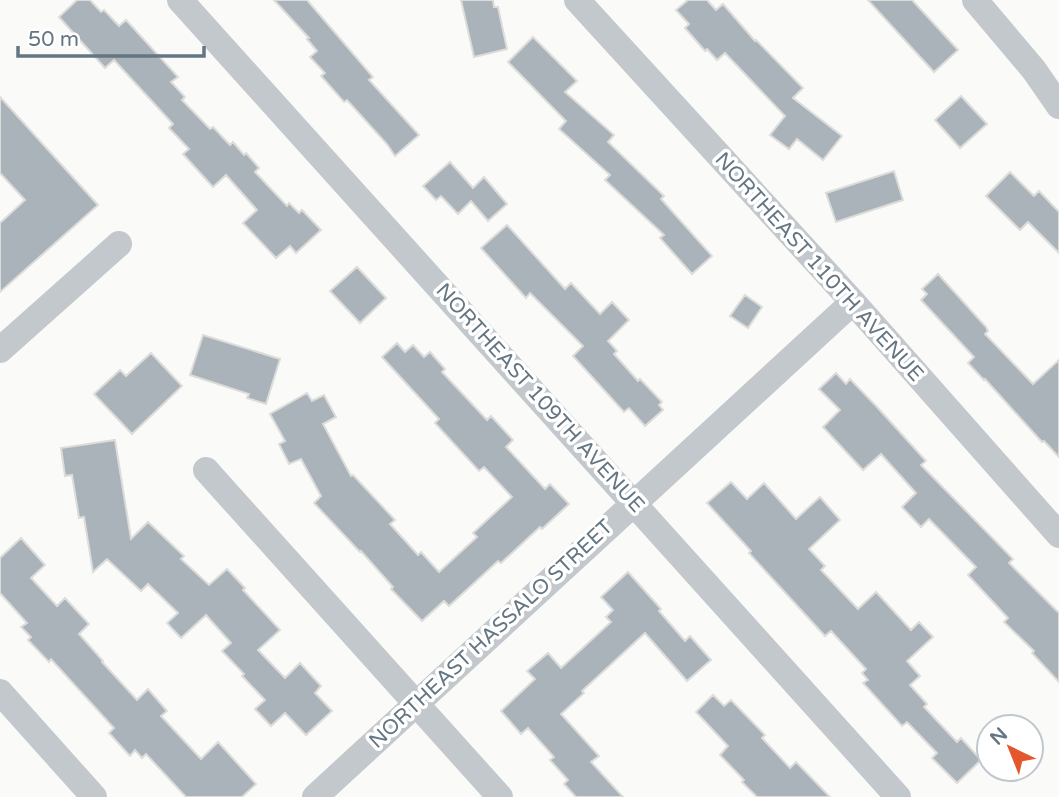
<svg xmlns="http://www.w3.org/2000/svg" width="1059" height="797" viewBox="0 0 1059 797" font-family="'Varela Round',sans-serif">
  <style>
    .building { fill: #aab3b9; stroke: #dcdcda; stroke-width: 2 }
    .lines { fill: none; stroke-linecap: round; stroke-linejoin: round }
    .minor { stroke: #c3c8cc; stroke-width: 26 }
    .labels { text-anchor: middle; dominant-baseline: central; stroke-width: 7; stroke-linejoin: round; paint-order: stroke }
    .street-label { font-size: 21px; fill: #657683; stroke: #fff }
  </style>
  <rect width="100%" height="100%" fill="#fafaf8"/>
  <path class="building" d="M77,0H90L101,12L104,10L119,26L126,20L178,77L171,82L185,97L182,100L210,129L213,127L230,145L233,142L244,155L246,153L259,168L255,172L287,206L289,203L299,213L302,210L321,230L296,253L290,246L276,258L243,223L257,210L226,175L213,187L183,154L189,149L169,128L173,124L114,60L105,68L59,17Z
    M274,0H307L373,77L369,80L419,135L395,156L387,144L347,100L344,102L321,76L325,73L310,57L317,51L307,39L309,38Z
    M461,0H493L494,7H498L507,49L474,57Z
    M688,0H707L716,10L723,4L755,41L756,40L803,88L793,98L842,136L823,160L797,139L789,149L770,135L785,116L725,53L717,60L707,49L705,51L685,28L689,24L676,10Z
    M868,0H912L958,50L934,72Z
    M533,37L577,81L565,92L614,135L608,142L664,196L661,199L712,256L692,274L660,238L664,235L605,180L610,175L559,129L566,121L508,62Z
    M961,96L987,124L960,148L935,120Z
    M0,97L98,205L0,292V223L25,200L0,173Z
    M450,162L473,188L484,177L507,204L488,221L471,201L458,214L441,196L436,200L423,186Z
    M894,171L903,200L836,222L826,193Z
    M1010,172L1034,196L1039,191L1059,212V253L1028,222L1020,230L986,196Z
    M507,225L565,289L571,283L600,314L612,302L629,320L608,341L617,351L614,354L638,381L640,379L662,402L659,405L663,410L645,426L629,408L624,412L573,356L583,346L530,293L526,298L481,248Z
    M357,267L386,298L360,323L330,291Z
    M938,274L986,327L988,331L985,334L1033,384L1059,360V457L1044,441L1042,442L985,379L984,380L968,363L974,357L921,300L927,294L922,289Z
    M745,295L762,307L748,328L730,316Z
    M203,335L280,359L266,404L247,398L249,394L190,375Z
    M397,343L405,352L413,345L424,357L430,352L445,369L442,372L487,420L491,416L513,440L506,447L545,489L550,484L569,504L542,529L540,527L501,563L498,561L449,606L444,601L422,621L391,589L393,587L361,551L360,552L314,503L321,496L301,459L289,464L279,444L285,441L270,414L307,393L312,401L324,395L336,417L323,424L351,476L353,475L395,520L390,524L418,555L421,552L439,572L477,537L473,533L512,497L484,467L479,471L435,423L439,419L382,357Z
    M151,353L182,386L132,434L94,394L120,370L126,376Z
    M836,373L846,384L850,379L877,407L926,461L921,465L1013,559L1009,563L1059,613V682L1032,653L1034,651L1004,622L1008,618L968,575L976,567L929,519L921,527L902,507L916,493L881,454L863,470L823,427L840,410L819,389Z
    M115,440L131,539L148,522L184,556L181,559L209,585L227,569L245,588L243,590L280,630L258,650L285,678L300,663L321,686L315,693L332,711L306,735L285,713L271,726L255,709L265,700L242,676L244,674L222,651L231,643L206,615L181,638L167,623L178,613L148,584L141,591L107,559L93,572L84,517L79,518L72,475L65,476L61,448Z
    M731,482L747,499L764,483L796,519L820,497L840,520L809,549L825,566L821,570L858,609L876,592L911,630L919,622L933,637L907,661L920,676L910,685L927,704L924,707L957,742L961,738L981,760L957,783L932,758L937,753L907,722L902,726L863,683L868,680L862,673L866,669L831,631L825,636L749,553L751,551L707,503Z
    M21,538L45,565L31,578L57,606L65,598L89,624L79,634L103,661L102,662L137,700L148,689L167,711L161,716L201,759L218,742L256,784L242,797H186L146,754L142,758L135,750L130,756L109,733L114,728L51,659L49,662L28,640L31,637L21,627L27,623L0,593V558Z
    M628,572L661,609L659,611L685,641L690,636L711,660L687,681L645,633L582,691L584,693L561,714L599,756L591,762L623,797H576L564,784L568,780L550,760L554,757L528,728L521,734L501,711L535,679L527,671L548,653L561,668L611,622L606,617L613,610L601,597Z
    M713,695L724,706L731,700L765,735L762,738L790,768L796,762L830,797H757L742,782L744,780L720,755L728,746L696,712Z"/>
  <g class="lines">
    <path class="minor" d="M180,0L898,797
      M577,0L853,302L1059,535
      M975,0L1034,70L1059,106
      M0,350L119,244
      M206,470L500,797
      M0,692L94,797
      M315,797L853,302"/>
  </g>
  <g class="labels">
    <g class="street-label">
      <text transform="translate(819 267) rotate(48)">NORTHEAST 110TH AVENUE</text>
      <text transform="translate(540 398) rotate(48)">NORTHEAST 109TH AVENUE</text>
      <text transform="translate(491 634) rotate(-43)">NORTHEAST HASSALO STREET</text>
    </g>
  </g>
  <g transform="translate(1010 748) rotate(317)"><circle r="33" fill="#ffffff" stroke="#c1c8cd" stroke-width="2"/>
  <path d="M0-5L12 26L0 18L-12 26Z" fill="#e4572e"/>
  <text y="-10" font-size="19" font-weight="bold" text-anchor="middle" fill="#657683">N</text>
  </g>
  <path d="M18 46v10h186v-10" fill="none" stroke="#657683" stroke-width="3.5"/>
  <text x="28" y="46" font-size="21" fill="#657683" stroke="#ffffff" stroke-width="5" paint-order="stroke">50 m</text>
</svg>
